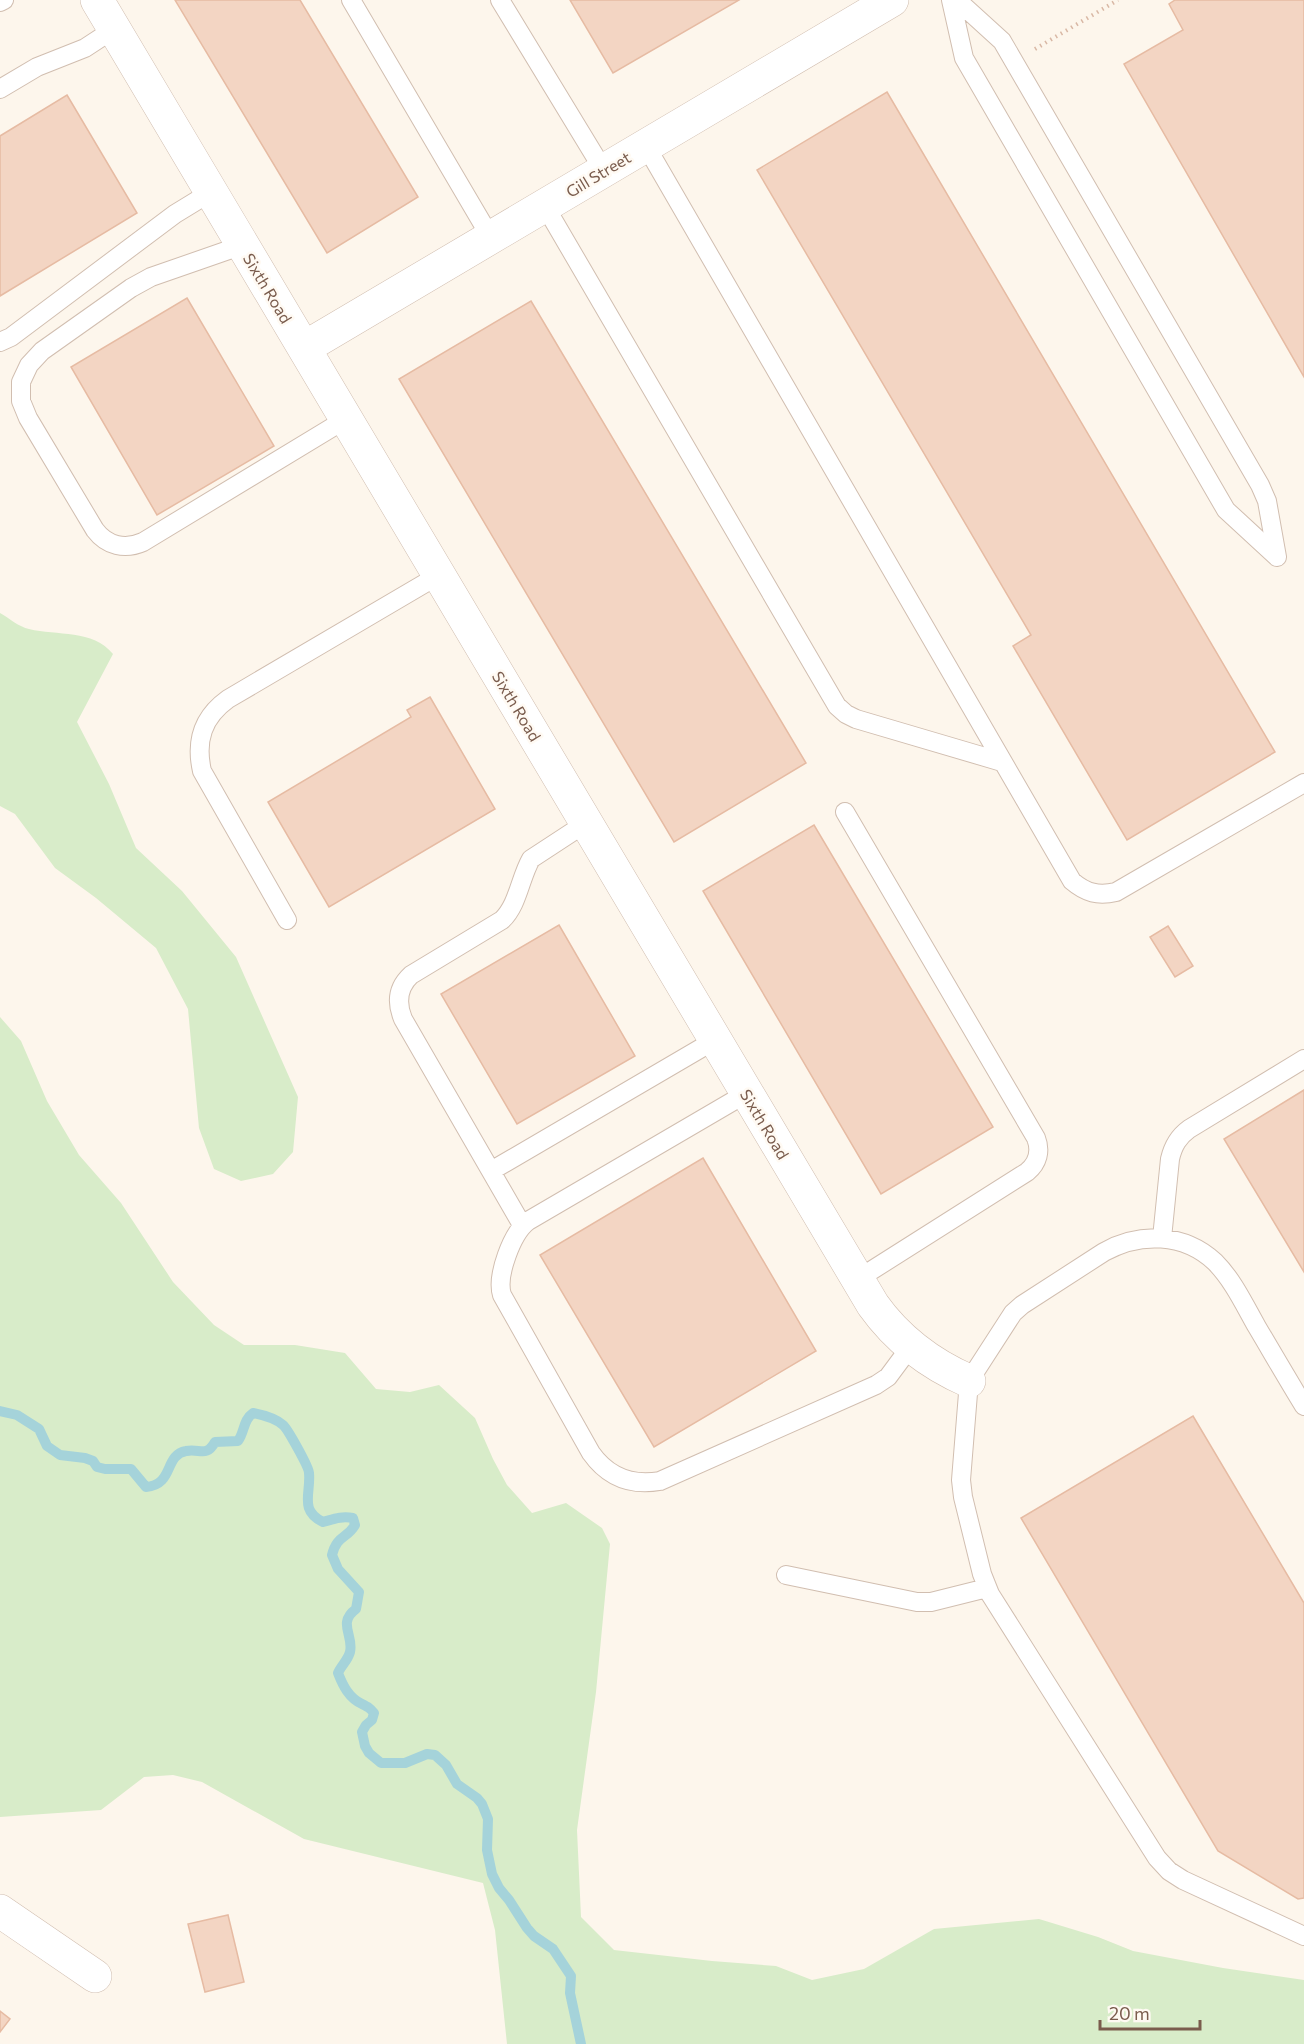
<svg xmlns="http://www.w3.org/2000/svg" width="1304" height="2044" viewBox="0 0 1304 2044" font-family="Commissioner,sans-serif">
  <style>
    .green { fill: #d8ecc9 }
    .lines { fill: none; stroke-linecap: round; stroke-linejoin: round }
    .stream { stroke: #a5d3da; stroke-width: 10 }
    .building { fill: #f3d5c3; stroke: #e6bba3; stroke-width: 1.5 }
    .lane-casing { stroke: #d1beb0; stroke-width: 20 }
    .street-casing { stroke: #d1beb0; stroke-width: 34 }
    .path { stroke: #d9b8a5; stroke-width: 4; stroke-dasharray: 1.5 4.5; stroke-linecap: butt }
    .lane { stroke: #fff; stroke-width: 18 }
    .street { stroke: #fff; stroke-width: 33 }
    .labels { text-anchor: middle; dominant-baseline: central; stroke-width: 5; stroke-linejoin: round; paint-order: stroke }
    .street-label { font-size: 16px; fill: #7a5c4d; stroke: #fffaf3 }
  </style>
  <rect width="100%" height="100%" fill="#fdf6ec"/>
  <path class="green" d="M0,613C9,618 19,627 29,629C57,636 93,629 113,654L77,722L109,784L136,848L182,891L236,957L298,1097L293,1152L273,1174L241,1181L214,1169L199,1128L188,1009L156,948L96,898L55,868L15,814L0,806Z
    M0,1017L21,1041L47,1101L79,1155L121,1203L173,1282L214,1325L244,1345H295L345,1353L376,1389L410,1392L439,1385L475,1418L493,1459L507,1485L532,1513L566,1503L602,1528L610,1544L596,1692L577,1830L581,1917L614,1950L712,1961L776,1966L812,1980L864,1969L934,1929L1039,1919L1098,1937L1133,1951L1223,1968L1304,1980V2044H507L495,1930L483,1883L304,1839L202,1782L173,1775L144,1777L101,1810L0,1817Z"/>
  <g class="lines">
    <path class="stream" d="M0,1411L17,1415L39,1429L47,1446L60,1455L85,1458L93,1461L97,1467L105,1469H131L146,1487C174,1485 164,1455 186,1451C200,1448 206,1458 215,1442L238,1441C245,1431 243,1420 253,1413C263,1415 275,1418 283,1425C287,1428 309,1467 309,1473C311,1494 299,1510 323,1522C334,1519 341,1516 353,1518L355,1525C347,1539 337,1535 332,1555L338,1569L359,1592L356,1609C337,1623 354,1635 350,1652C348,1660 341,1666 338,1673C343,1686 349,1698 362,1704C368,1707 370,1708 374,1713L372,1720L366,1725L362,1732L365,1746L369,1753L381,1763H405L427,1754L435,1755L446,1765L457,1784L477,1798L482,1804L488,1819L487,1850L492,1874L499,1888L509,1900L527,1928L534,1936L553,1949L571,1976L570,1993L581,2044"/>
  </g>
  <path class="building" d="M175,0H300L418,197L327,253Z
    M570,0H739L613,73Z
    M1175,0H1304V377L1124,64L1183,30L1169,4Z
    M887,92L1275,752L1127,840L1013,646L1031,635L757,170Z
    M67,95L137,213L0,296V136Z
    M187,298L274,446L157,515L71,367Z
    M531,301L806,763L674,842L399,379Z
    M430,697L495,809L329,907L268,802L411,717L407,710Z
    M814,825L993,1127L881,1194L703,891Z
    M559,925L635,1056L517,1124L441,994Z
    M1168,926L1193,966L1175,977L1150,937Z
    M1304,1090V1272L1224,1139Z
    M703,1158L816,1351L654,1447L540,1255Z
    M1193,1416L1304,1603V1898L1298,1899L1218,1851L1021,1518Z
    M228,1915L244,1982L205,1992L188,1924Z
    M0,2011L10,2019L0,2032Z"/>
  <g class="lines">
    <g class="lane-casing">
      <path id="lane" d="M351,0L491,238
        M500,0L604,171
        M951,0L964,58L1226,510L1277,557
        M957,0L1002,41L1260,485L1267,501L1277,557
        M0,2L4,0
        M0,89L37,67L85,48L114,29
        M646,146L1072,881C1086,893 1098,896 1116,892L1304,783
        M545,206L837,706L846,714L856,719L1002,762
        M243,245L151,277L131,288L42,351L29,365L21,382V401L28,418L95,530C107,546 125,550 143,542L346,419
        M0,342L11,337L175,214L211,192
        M845,812L1036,1138C1041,1151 1038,1163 1027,1172L858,1279
        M287,920L202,771C195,740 203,717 228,699L439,575
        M747,1093L528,1221C512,1233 496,1276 502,1295L591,1453C608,1477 631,1486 660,1481L876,1385L888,1377L911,1346
        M491,1171L715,1040
        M522,1225L403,1019C396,1002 398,987 411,975L502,920C518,905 520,878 531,859L586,823
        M1162,1238L1170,1159C1173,1146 1178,1137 1189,1129L1304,1059
        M1304,1406C1288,1380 1273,1354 1257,1327C1245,1306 1233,1280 1215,1262C1184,1233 1140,1232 1104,1252L1022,1305L1013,1313L969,1381L961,1480L963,1497L982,1574L990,1594L1157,1858L1169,1871L1183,1880L1304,1936
        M786,1575L917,1602H931L987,1588"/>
    </g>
    <g class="street-casing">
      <path id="street" d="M97,0L873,1305C898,1340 930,1364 969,1381
        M304,348L892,0
        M0,1911L95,1976"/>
    </g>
    <path class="path" d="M1035,49L1118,0"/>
    <use href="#lane" class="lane"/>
    <use href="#street" class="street"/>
  </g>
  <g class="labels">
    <g class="street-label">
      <text transform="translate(598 174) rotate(-31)">Gill Street</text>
      <text transform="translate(268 288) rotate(59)">Sixth Road</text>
      <text transform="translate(517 706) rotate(59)">Sixth Road</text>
      <text transform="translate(765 1124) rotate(59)">Sixth Road</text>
    </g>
  </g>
  <path d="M1100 2020v9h100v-9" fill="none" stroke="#7a5c4d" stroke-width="3"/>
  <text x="1109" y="2020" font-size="18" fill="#7a5c4d" stroke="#fffaf3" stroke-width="4.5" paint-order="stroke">20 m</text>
</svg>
